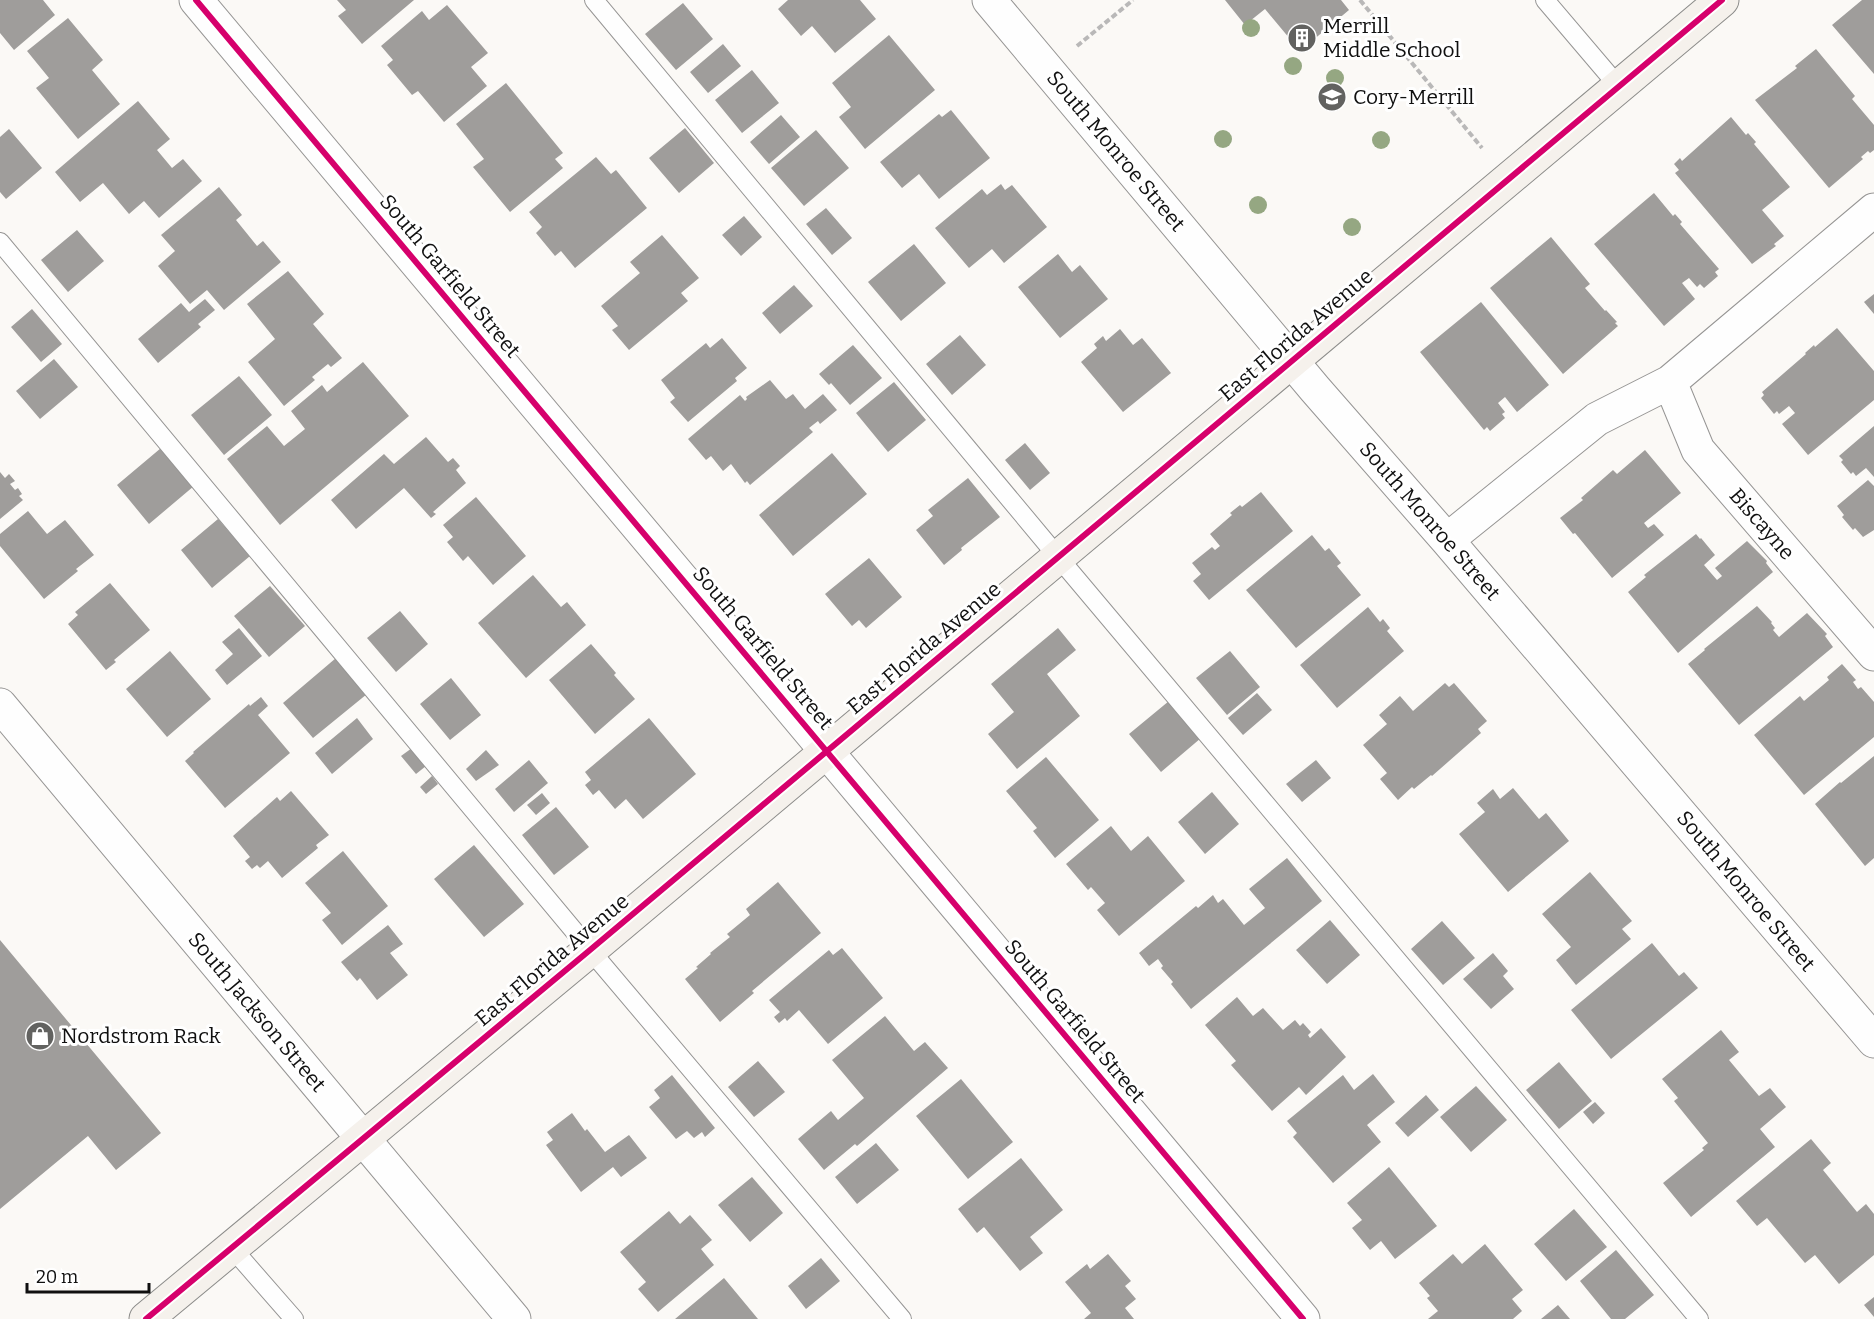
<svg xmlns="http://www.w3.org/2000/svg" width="1874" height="1319" viewBox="0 0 1874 1319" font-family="Bitter,serif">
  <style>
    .building { fill: #9f9d9b }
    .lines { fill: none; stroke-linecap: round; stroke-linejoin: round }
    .lane-casing { stroke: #969594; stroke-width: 20 }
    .street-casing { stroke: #969594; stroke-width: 35 }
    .secondary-casing { stroke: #8c8c8a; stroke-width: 35 }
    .path { stroke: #b9b8b8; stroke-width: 4; stroke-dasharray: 6 3; stroke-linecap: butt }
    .lane { stroke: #fefefe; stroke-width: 18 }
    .street { stroke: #fefefe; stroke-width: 33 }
    .secondary { stroke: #f5f1ec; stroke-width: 33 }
    .cycleway-casing { stroke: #fff; stroke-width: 10 }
    .cycleway { stroke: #d6006c; stroke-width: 6 }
    .tree { fill: #95a782 }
    .labels { text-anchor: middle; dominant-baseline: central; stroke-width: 6; stroke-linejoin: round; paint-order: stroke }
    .poi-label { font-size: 21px; fill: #101010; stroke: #fff; text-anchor: start }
    .street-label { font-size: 21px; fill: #101010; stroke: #fff }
  </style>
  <rect width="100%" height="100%" fill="#fbf9f6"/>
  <path class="building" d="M0,0H43L55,15L14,50L0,33Z
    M337,0H414L362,44L338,16L346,10Z
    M788,0H860L876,19L835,53L812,26L801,36L778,9Z
    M1225,0H1341L1349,10L1300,51L1265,9L1245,25Z
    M1862,0H1874V74L1832,25Z
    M683,3L713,39L676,70L645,34Z
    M447,5L488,53L471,67L487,86L444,122L418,91L412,95L387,65L393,60L381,46L422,11L429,20Z
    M68,18L103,60L92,70L120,104L78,139L36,88L49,78L27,51Z
    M889,35L935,90L865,149L839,117L851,107L832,83Z
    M723,44L741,66L708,93L690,72Z
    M1816,49L1855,96L1852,99L1874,125V150L1870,153L1868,151L1861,157L1863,159L1829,188L1755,100L1797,68L1795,66Z
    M752,70L779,103L742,133L715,100Z
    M506,83L563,153L555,159L563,168L510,212L473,167L484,159L456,124Z
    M138,101L170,139L157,150L172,168L183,159L202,181L159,218L144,201L129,214L103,183L80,202L55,172Z
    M951,110L990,158L939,199L919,174L902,188L880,162L939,114L942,117Z
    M781,115L800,137L769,164L750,142Z
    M1731,117L1746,135L1748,133L1756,142L1754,144L1790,187L1762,210L1784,236L1774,244L1776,246L1752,264L1675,173L1679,170L1674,164L1680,158L1682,161Z
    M685,128L714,163L679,193L649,158Z
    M9,129L42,168L6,199L0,192V137Z
    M816,130L849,168L804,206L771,168Z
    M596,157L611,174L616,170L647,208L575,268L561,251L555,256L536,233L542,227L529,212Z
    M1001,184L1005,190L1012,185L1047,227L1004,263L992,249L969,268L935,228L982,189L987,195Z
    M219,187L242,215L236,220L257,246L263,241L281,262L224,310L207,290L190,304L158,266L175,251L161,235Z
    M1654,193L1673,216L1675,214L1682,222L1680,224L1719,269L1715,272L1718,276L1704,288L1700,284L1697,287L1689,278L1682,283L1695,299L1664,326L1594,244Z
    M826,208L852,238L832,255L806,224Z
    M744,216L762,237L741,256L722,235Z
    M77,230L104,261L68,292L41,260Z
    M662,235L699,278L681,293L688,301L629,350L612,330L618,326L601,306L640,273L630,262Z
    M1551,237L1590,284L1585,288L1605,311L1606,310L1617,322L1615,323L1618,326L1563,374L1490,288Z
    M914,244L946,283L901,321L868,282Z
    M1058,254L1072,272L1080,265L1108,299L1060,338L1018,287Z
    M288,271L324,314L313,324L342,358L331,367L328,364L312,377L315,380L284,406L248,362L275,339L247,304Z
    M794,285L813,306L780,334L762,313Z
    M1874,294V314L1864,302Z
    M205,299L215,310L198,324L201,327L158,363L138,339L181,303L189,312Z
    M1481,302L1549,385L1517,412L1505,397L1498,403L1505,412L1502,414L1505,418L1490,431L1487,427L1484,430L1420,352Z
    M32,309L62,344L41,362L11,327Z
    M1837,328L1874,371V400L1808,455L1782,424L1795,413L1789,406L1779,414L1777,411L1774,414L1761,398L1764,395L1762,392L1806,354L1805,353L1814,345L1815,347Z
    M1120,329L1133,345L1142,338L1171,373L1123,412L1081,362L1097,348L1094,344L1103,336L1106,341Z
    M960,335L986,365L952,395L926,364Z
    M722,338L747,368L735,378L737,381L688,422L670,402L675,398L661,380L706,343L710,348Z
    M853,345L882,378L850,405L831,383L829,385L819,374Z
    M54,359L78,387L40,419L16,391Z
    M363,362L409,416L280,525L227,459L267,426L284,446L305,429L291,411L322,385L327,392Z
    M239,376L272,415L224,455L191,415Z
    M770,380L786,399L793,394L805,409L823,394L837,410L820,424L818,421L809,428L813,432L750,485L747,481L745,483L731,464L723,471L711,456L706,460L688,439L740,395L745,401L747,399L746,397Z
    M894,382L926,420L888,452L856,413Z
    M1874,426V477L1866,468L1856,476L1853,472L1851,474L1841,462L1843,460L1839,456Z
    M426,437L448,462L453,458L460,466L456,470L466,483L433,512L436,514L431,518L404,488L356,529L331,500L384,454L394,464Z
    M1025,443L1050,473L1030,490L1005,460Z
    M161,448L194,486L149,524L117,485Z
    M1645,450L1681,493L1644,523L1648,528L1654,524L1664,535L1612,578L1575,533L1573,534L1560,518L1583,500L1581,498L1613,470L1617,474Z
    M832,453L867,494L793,556L759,515Z
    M0,472L5,478L9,474L15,481L10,484L15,490L18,488L22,494L19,496L23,500L0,519Z
    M968,478L1000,517L961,548L962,550L944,565L916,530L933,516L928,510Z
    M1868,480L1874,486V530L1863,537L1855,528L1853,530L1842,517L1844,515L1837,506Z
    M1261,492L1293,531L1209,600L1193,581L1201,574L1192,563L1212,547L1215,550L1220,546L1210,534L1232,515L1230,513L1240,505L1242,507Z
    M476,497L526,556L493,585L468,556L463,561L447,542L453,537L443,525Z
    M28,511L47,534L65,520L94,555L76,569L78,571L44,599L0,546V534Z
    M218,519L250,556L212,588L181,550Z
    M1696,534L1700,539L1701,538L1715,555L1704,565L1717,580L1722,576L1715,568L1747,541L1767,561L1766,563L1773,572L1678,653L1628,592L1646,577L1644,575Z
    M1312,535L1325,551L1329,548L1341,563L1337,566L1361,595L1296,648L1246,590Z
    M869,558L902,597L866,628L859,620L852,626L825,594Z
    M533,575L561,607L567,602L586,625L526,678L478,623Z
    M110,583L150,630L114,660L116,662L106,670L68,624L78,615L75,612Z
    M270,586L305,626L269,657L234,616Z
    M1757,606L1772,622L1771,623L1775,628L1773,630L1779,637L1807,613L1827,634L1825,636L1833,647L1739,725L1688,664L1705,650L1704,649Z
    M1368,607L1380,622L1383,619L1390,628L1387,631L1404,651L1337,708L1300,665Z
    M400,611L428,644L396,672L367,638Z
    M239,628L262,656L227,685L215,670L233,654L222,642Z
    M1058,628L1076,650L1047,674L1080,716L1017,769L988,734L1014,712L991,684Z
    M591,644L616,673L614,675L635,699L595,734L549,680Z
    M170,651L211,699L167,737L126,689Z
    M1230,651L1260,687L1227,715L1196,678Z
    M336,658L367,694L313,738L283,703Z
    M1842,664L1856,680L1853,682L1858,689L1861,687L1874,702V737L1804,795L1754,735L1800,696L1804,701L1829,680L1827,677Z
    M451,678L481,715L450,740L420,704Z
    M1445,683L1449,687L1454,683L1487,721L1478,729L1481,733L1432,776L1431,775L1414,789L1412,787L1398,800L1380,779L1387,773L1363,745L1387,724L1379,715L1400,696L1413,711Z
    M1257,693L1272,710L1243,735L1228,718Z
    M261,697L268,706L258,715L290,753L225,808L185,761L194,753L193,752L249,704L250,706Z
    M1169,701L1201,738L1161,772L1129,734Z
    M357,718L373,739L332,774L315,753Z
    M649,718L696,774L643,819L626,799L615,809L599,790L593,795L585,785L591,780L585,772Z
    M412,748L426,766L416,774L401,756Z
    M486,750L499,765L476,781L466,769Z
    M1874,756V858L1865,866L1815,804L1840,782L1841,783Z
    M1046,757L1099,820L1055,858L1033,831L1037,828L1006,791Z
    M529,760L548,783L514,812L495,789Z
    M1316,760L1331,778L1302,802L1286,784Z
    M432,776L438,784L426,794L420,787Z
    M1513,788L1539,819L1546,813L1569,841L1508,892L1459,834L1485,812L1477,803L1493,789L1500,799Z
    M291,791L329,835L316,845L318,848L282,878L268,861L260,868L257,865L252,869L245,861L250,857L233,836L277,797L280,801Z
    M1212,792L1239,824L1205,854L1178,822Z
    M542,793L550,803L536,815L527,805Z
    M556,807L589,847L554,875L522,835Z
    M1111,826L1131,851L1148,836L1185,881L1119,936L1097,910L1105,903L1091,887L1088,890L1066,864Z
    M474,845L524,904L484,937L434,879Z
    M343,851L388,906L342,945L322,920L331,913L305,883Z
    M1287,858L1322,901L1191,1009L1171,984L1173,982L1161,968L1163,966L1158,959L1149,966L1139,953L1196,906L1198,908L1213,895L1218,903L1223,899L1244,925L1265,908L1249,889Z
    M1590,872L1632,921L1622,929L1631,939L1576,985L1556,960L1571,947L1542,914Z
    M778,882L821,933L752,991L754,993L720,1022L685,979L698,968L696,967L711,954L710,953L730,937L727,934L750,915L746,909Z
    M1330,920L1360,955L1327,984L1296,950Z
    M1442,921L1475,958L1443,985L1411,949Z
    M388,925L403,944L390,953L408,975L377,1000L360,978L357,981L341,962Z
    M0,940L161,1133L116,1170L88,1136L0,1209Z
    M1652,943L1679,976L1684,972L1698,988L1611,1059L1571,1010Z
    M842,948L883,998L828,1044L799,1010L787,1021L785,1018L779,1023L774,1017L780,1012L769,1000L829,950L833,955Z
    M1493,953L1508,971L1503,976L1514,989L1491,1009L1463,979Z
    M1237,997L1253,1016L1263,1008L1283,1030L1295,1020L1300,1026L1303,1023L1311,1032L1308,1035L1310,1038L1321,1028L1346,1057L1306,1095L1299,1087L1272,1111L1231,1065L1236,1061L1205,1025Z
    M885,1016L914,1051L925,1042L948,1068L857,1146L855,1144L824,1170L798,1139L831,1111L838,1120L864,1098L832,1060Z
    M1721,1030L1739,1052L1729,1060L1759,1096L1770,1088L1786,1107L1760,1129L1775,1147L1691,1217L1663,1183L1704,1150L1702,1148L1708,1143L1674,1101L1678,1098L1662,1079Z
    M758,1061L785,1092L754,1117L728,1087Z
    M1559,1062L1592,1101L1559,1129L1526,1090Z
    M1373,1074L1395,1102L1367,1125L1381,1142L1333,1183L1293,1137L1297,1133L1287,1121L1343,1075L1354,1090Z
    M672,1075L715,1128L705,1137L702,1132L694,1138L687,1131L676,1139L649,1107L660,1098L654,1090Z
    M961,1079L1013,1142L968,1179L916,1116Z
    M1476,1086L1507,1120L1471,1152L1440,1117Z
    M1426,1095L1439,1110L1408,1137L1395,1123Z
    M1595,1102L1605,1113L1593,1124L1583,1112Z
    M572,1113L585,1131L587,1129L605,1152L629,1135L647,1158L621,1177L613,1167L581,1192L546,1145L553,1140L547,1132Z
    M1811,1139L1831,1163L1823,1170L1857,1212L1866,1204L1874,1214V1255L1839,1284L1815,1255L1805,1263L1767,1218L1757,1226L1736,1201Z
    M876,1143L899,1170L857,1204L835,1177Z
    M1021,1158L1063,1210L1030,1237L1043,1253L1020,1271L984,1227L977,1233L958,1209Z
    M1389,1167L1437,1226L1395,1259L1381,1241L1370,1250L1352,1228L1362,1220L1347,1203Z
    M752,1177L783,1213L750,1242L718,1205Z
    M1574,1209L1607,1247L1566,1281L1534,1244Z
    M669,1211L680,1224L690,1215L712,1240L701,1249L714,1265L658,1312L638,1289L646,1282L620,1252Z
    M1485,1244L1523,1290L1512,1299L1522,1311L1513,1319H1428L1438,1311L1427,1298L1430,1296L1419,1283L1453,1254L1462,1264Z
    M1616,1250L1654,1295L1625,1319H1611L1580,1281Z
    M1108,1254L1131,1281L1125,1286L1136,1299L1125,1308L1134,1319H1084L1091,1313L1065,1282L1087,1264L1090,1269Z
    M821,1258L840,1281L806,1309L788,1286Z
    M724,1278L758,1319H675Z
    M1874,1297V1317L1864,1305Z
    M1558,1305L1570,1319H1541Z"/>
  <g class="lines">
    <g class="lane-casing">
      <path id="lane" d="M594,0L1058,557L1699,1319
        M1545,0L1619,87
        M0,242L590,950L902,1319
        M232,1248L294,1319"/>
    </g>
    <g class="street-casing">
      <path id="street" d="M196,0L1303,1319
        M989,0L1315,389L1447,540L1874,1041
        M1670,382L1698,450L1874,654
        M1447,540L1597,419L1670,382L1874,210
        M0,705L514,1319"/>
    </g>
    <g class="secondary-casing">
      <path id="secondary" d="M146,1319L590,950L1722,0"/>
    </g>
    <path class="path" d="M1360,0L1482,148
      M1077,46L1133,0"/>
    <use href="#lane" class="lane"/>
    <use href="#street" class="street"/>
    <use href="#secondary" class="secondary"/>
    <g class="cycleway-casing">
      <path id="cycleway" d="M196,0L1303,1319
        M146,1319L590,950L1722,0"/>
    </g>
    <use href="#cycleway" class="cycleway"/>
  </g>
  <g class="tree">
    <circle cx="1251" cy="28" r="9"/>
    <circle cx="1293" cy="66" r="9"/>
    <circle cx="1335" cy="78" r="9"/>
    <circle cx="1223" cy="139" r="9"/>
    <circle cx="1381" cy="140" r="9"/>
    <circle cx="1258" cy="205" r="9"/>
    <circle cx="1352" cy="227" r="9"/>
  </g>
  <defs>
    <g id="building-disc" transform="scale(1.5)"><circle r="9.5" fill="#626260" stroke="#fff"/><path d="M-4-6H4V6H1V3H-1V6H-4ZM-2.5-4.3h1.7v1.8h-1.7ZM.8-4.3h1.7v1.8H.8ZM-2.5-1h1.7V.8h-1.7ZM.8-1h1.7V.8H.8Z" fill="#fff"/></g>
    <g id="school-disc" transform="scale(1.5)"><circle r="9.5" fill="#626260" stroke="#fff"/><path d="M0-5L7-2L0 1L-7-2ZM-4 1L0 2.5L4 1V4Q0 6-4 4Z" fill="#fff"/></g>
    <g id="shop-disc" transform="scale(1.5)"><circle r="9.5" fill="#626260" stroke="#fff"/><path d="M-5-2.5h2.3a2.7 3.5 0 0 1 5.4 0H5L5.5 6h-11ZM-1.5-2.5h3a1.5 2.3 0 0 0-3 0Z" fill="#fff"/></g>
  </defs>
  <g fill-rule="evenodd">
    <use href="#building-disc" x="1302" y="38"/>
    <use href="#school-disc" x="1332" y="97"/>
    <use href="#shop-disc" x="40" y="1036"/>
  </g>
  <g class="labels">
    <g class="poi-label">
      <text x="1323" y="26">Merrill<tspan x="1323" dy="24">Middle School</tspan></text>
      <text x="1353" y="97">Cory-Merrill</text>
      <text x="61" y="1036">Nordstrom Rack</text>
    </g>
    <g class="street-label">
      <text transform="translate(1116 151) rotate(50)">South Monroe Street</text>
      <text transform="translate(450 276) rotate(50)">South Garfield Street</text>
      <text transform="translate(1296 335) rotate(-40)">East Florida Avenue</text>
      <text transform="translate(1430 521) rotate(49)">South Monroe Street</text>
      <text transform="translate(1762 524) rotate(49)">Biscayne</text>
      <text transform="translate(763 648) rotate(50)">South Garfield Street</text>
      <text transform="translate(924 648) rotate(-40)">East Florida Avenue</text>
      <text transform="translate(1746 891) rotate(50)">South Monroe Street</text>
      <text transform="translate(552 960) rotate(-40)">East Florida Avenue</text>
      <text transform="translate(257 1012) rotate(50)">South Jackson Street</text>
      <text transform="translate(1075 1021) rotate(50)">South Garfield Street</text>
    </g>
  </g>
  <path d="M27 1283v9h122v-9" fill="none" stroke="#101010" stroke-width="3"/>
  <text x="36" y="1283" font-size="18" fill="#101010" stroke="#ffffff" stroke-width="4.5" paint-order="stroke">20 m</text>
</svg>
